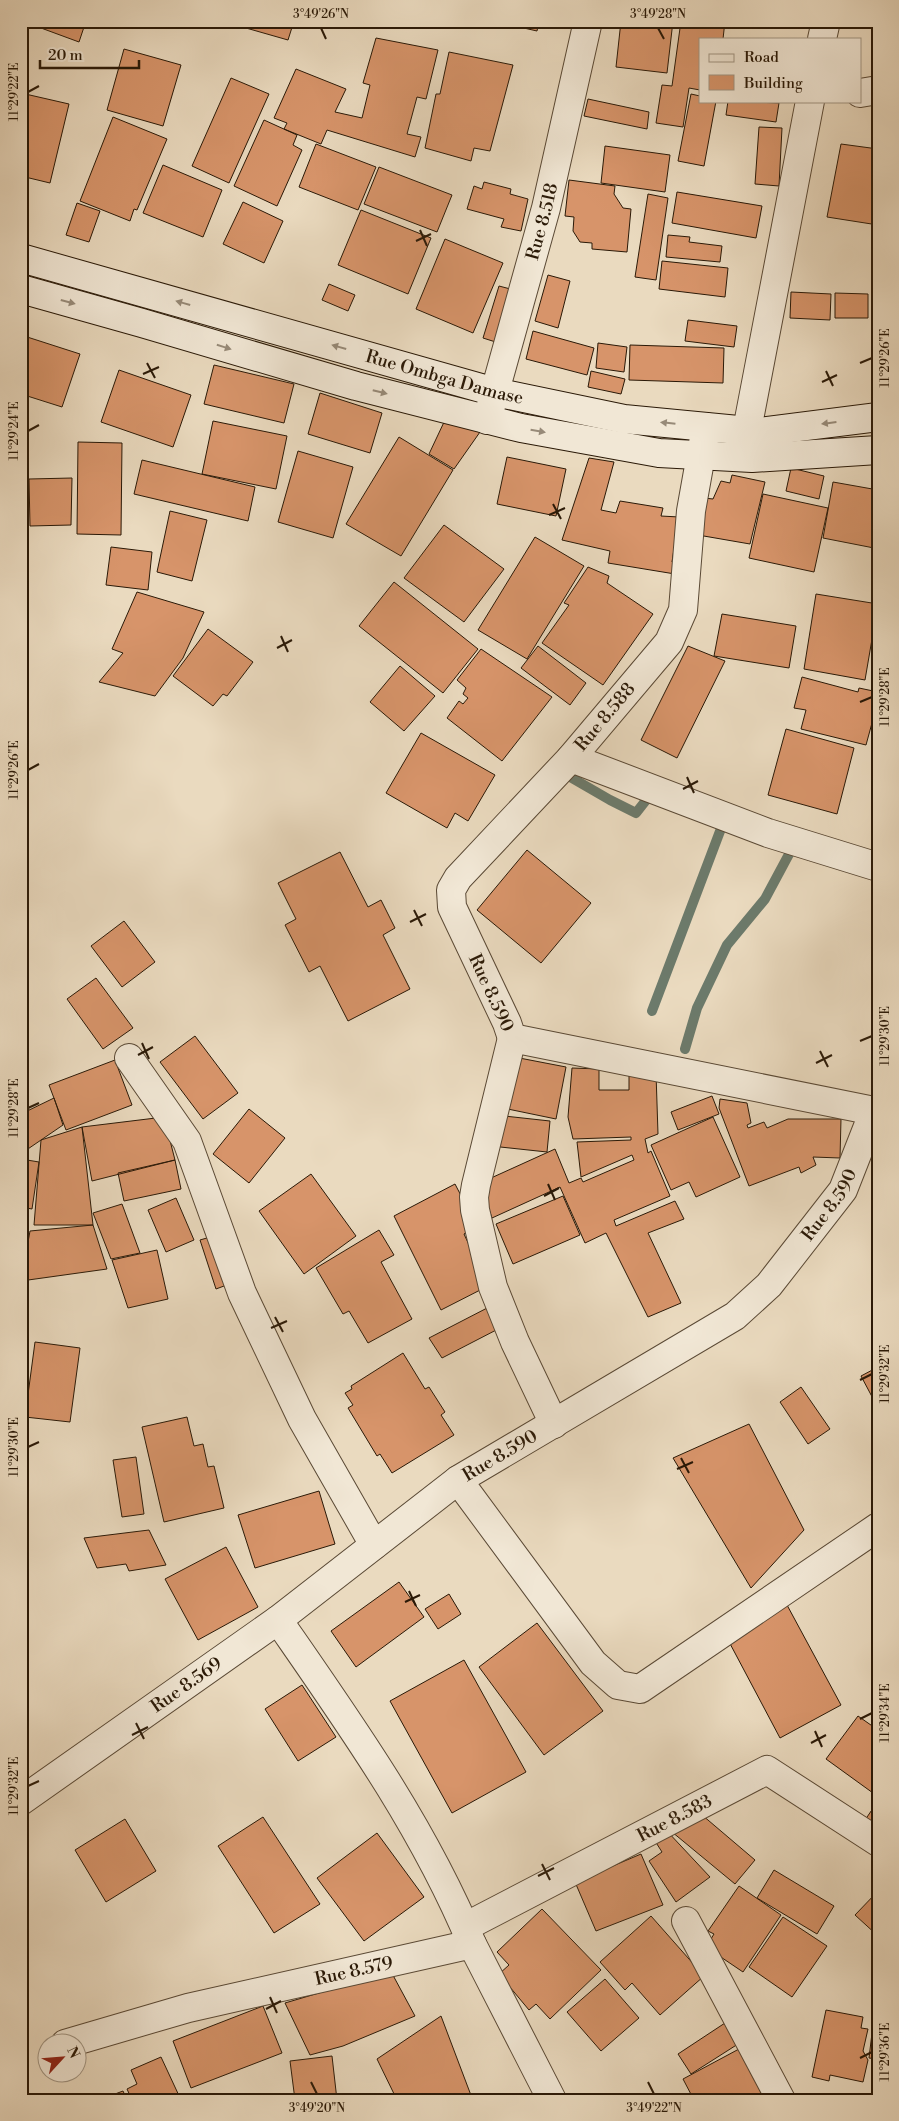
<svg xmlns="http://www.w3.org/2000/svg" width="899" height="2121" viewBox="0 0 899 2121" font-family="'Libre Bodoni',serif">
  <style>
    .lines { fill: none; stroke-linecap: round; stroke-linejoin: round }
    .stream { stroke: #6c7a6b; stroke-width: 10 }
    .building { fill: #d7946a; stroke: #2a1907 }
    .minor-casing { stroke: #5a4935; stroke-width: 30 }
    .secondary-casing { stroke: #2a1907; stroke-width: 30 }
    .minor { stroke: #f1e7d5; stroke-width: 28 }
    .secondary { stroke: #f1e7d5; stroke-width: 28 }
    .oneway { fill: #978a78 }
    .ticks { fill: none; stroke: #2a1907; stroke-width: 2 }
    .labels { text-anchor: middle; dominant-baseline: central; stroke-width: 4.5; stroke-linejoin: round; paint-order: stroke }
    .street-label { font-size: 18px; fill: #2a1907; stroke: #f1e7d5 }
    .neatline { fill: none; stroke: #2a1907; stroke-width: 2 }
    .ticks-label { font-size: 12px; text-anchor: middle; fill: #2a1907 }
  </style>
  <rect width="100%" height="100%" fill="#eadabf"/>
  <filter id="stains"><feTurbulence type="fractalNoise" baseFrequency=".004" numOctaves="4"/><feColorMatrix values="0 0 0 0 .2 0 0 0 0 .09 0 0 0 0 .02 0 0 0 .5 -.17"/></filter>
  <radialGradient id="worn" r=".72"><stop offset=".6" stop-color="#630" stop-opacity="0"/><stop offset="1" stop-color="#630" stop-opacity=".3"/></radialGradient>
  <g class="lines">
    <path class="stream" d="M565,774L610,800L636,813L654,790
      M652,1011L725,818
      M685,1049L697,1008L727,945L765,899L795,843"/>
  </g>
  <path class="building" d="M22,21H86L79,42Z
    M248,21H294L288,40L246,28Z
    M493,21H539L537,31Z
    M621,21H673L667,73L616,67Z
    M681,21H725L723,39H700V90L689,88L683,127L656,123L662,85L672,86Z
    M376,38L438,50L426,99L417,97L407,134L421,137L415,157L327,130L321,144L284,129L287,123L274,118L296,69L346,89L335,112L362,118L370,85L363,83Z
    M124,49L181,65L163,126L107,110Z
    M449,52L513,65L490,151L474,148L471,161L425,148L436,94H440Z
    M231,78L269,94L229,183L192,166Z
    M21,93L69,104L50,183L21,176Z
    M691,94L700,96V101H716L704,166L678,161Z
    M588,99L649,112L647,129L584,116Z
    M728,101L779,103L776,122L726,115Z
    M113,117L167,139L137,210L134,209L130,221L80,201Z
    M264,120L297,135L293,145L302,150L277,206L234,186Z
    M759,127L782,128L779,186L755,184Z
    M316,144L376,167L358,210L299,187Z
    M841,144L878,149V225L827,217Z
    M605,146L670,155L665,192L601,183Z
    M163,165L222,190L203,237L143,213Z
    M379,167L452,195L437,232L364,204Z
    M569,180L615,186L614,194L623,208L631,209L627,252L592,249V243L580,242L573,231L574,217L565,216Z
    M484,182L511,189L510,194L528,199L521,231L501,227L504,219L467,209L474,186L482,189Z
    M677,192L762,206L756,238L672,223Z
    M648,194L668,198L656,280L635,277Z
    M243,202L283,221L264,263L223,244Z
    M77,203L100,211L89,242L66,235Z
    M361,210L431,238L408,294L338,265Z
    M668,235L690,237L689,242L722,246L720,262L666,257Z
    M445,239L503,263L473,333L416,309Z
    M662,261L728,268L725,297L659,289Z
    M548,275L570,281L558,328L535,321Z
    M329,284L355,295L348,311L322,300Z
    M499,286L518,291L502,344L483,338Z
    M791,292L831,294L830,320L790,318Z
    M835,293L868,294V318H835Z
    M688,320L737,326L734,347L685,341Z
    M533,331L594,348L587,375L526,359Z
    M21,335L80,354L62,407L21,394Z
    M598,343L627,347L624,372L596,368Z
    M630,345L724,348L723,383L629,380Z
    M214,365L294,384L284,423L204,404Z
    M119,370L191,395L173,447L101,422Z
    M591,371L625,379L621,394L588,387Z
    M320,393L382,413L370,453L308,434Z
    M445,420L480,432L454,469L429,454Z
    M213,421L287,436L276,489L202,474Z
    M399,437L453,470L401,556L346,524Z
    M78,442L122,443L121,535L77,534Z
    M298,451L353,467L333,538L278,522Z
    M507,457L566,469L556,516L497,504Z
    M589,458L614,462L601,510L616,513L620,501L663,508L661,516L679,517L672,562L677,563L675,574L608,563L610,551L562,540Z
    M142,460L255,487L248,521L134,494Z
    M791,468L824,476L819,499L786,491Z
    M732,475L765,482L750,544L698,535L704,498L713,499L721,481L730,483Z
    M72,478L71,525L30,526L29,479Z
    M833,482L878,490V528L874,548L823,538Z
    M763,494L828,508L814,572L749,558Z
    M170,511L207,520L192,581L157,572Z
    M444,525L504,569L464,622L404,578Z
    M535,537L584,566L527,659L478,630Z
    M111,547L152,552L148,590L106,585Z
    M588,567L609,576L607,583L653,614L603,685L542,643L569,605L564,603Z
    M394,582L478,649L443,693L359,626Z
    M137,592L204,612L183,658L155,696L99,682L123,653L112,649Z
    M816,594L878,604L865,680L804,669Z
    M722,614L796,626L789,668L714,656Z
    M208,629L253,662L227,696L223,694L213,706L173,676Z
    M538,646L586,683L570,705L521,668Z
    M688,646L725,661L677,758L641,740Z
    M481,649L552,697L502,761L447,718L459,701L463,704L468,698L463,694L466,688L457,680Z
    M400,666L435,696L404,731L370,702Z
    M802,677L858,692L859,688L878,692V701L866,745L801,729L806,710L794,708Z
    M786,729L854,748L837,814L768,795Z
    M421,733L495,775L468,821L455,813L447,828L386,793Z
    M527,850L591,903L541,963L477,910Z
    M340,852L368,907L381,900L395,928L383,935L410,989L348,1021L320,966L309,972L285,925L296,919L278,883Z
    M124,921L155,962L122,987L91,946Z
    M96,978L133,1028L103,1049L67,999Z
    M195,1036L238,1093L203,1119L160,1062Z
    M509,1056L566,1067L556,1119L498,1107Z
    M115,1060L132,1105L66,1130L49,1085Z
    M572,1068L599,1069V1090H629V1072L656,1073L658,1134L645,1139L648,1153L651,1151L670,1196L614,1220L616,1226L675,1201L684,1219L648,1233L681,1303L648,1317L606,1233L585,1243L560,1187L492,1218L480,1183L555,1149L569,1183L581,1178L583,1182L634,1160L632,1155L581,1177L577,1142L631,1140V1137L573,1139L568,1117Z
    M712,1096L719,1114L678,1130L671,1112Z
    M54,1098L63,1125L22,1153L21,1114Z
    M720,1099L747,1103L751,1123L747,1125L748,1128L764,1122L767,1128L788,1119H841L840,1158L813,1157L816,1165L801,1173L799,1167L749,1186L719,1108Z
    M249,1109L285,1138L249,1183L213,1154Z
    M495,1115L550,1121L547,1152L491,1146Z
    M164,1117L175,1160L92,1181L82,1127Z
    M713,1117L740,1177L696,1197L689,1182L671,1190L651,1145Z
    M82,1127L93,1225H34L41,1140Z
    M21,1159L39,1162L32,1209L21,1207Z
    M175,1160L181,1189L124,1201L118,1173Z
    M311,1174L356,1236L304,1274L259,1211Z
    M455,1184L470,1213V1230L464,1234L488,1286L441,1310L394,1216Z
    M563,1196L580,1235L513,1264L496,1224Z
    M176,1198L194,1240L166,1252L148,1210Z
    M122,1204L140,1253L111,1259L93,1213Z
    M93,1225L107,1269L21,1281L30,1231Z
    M379,1230L394,1255L381,1262L412,1319L368,1343L349,1311L343,1314L316,1268Z
    M217,1235L232,1283L216,1289L200,1240Z
    M157,1250L168,1299L128,1308L112,1260Z
    M491,1306L502,1327L442,1358L429,1338Z
    M35,1342L80,1348L70,1422L25,1417Z
    M403,1353L425,1389L429,1387L445,1412L441,1415L454,1435L392,1473L380,1454L377,1456L348,1408L353,1405L345,1393L352,1389L351,1386Z
    M878,1367V1408L861,1376Z
    M801,1387L830,1429L808,1444L780,1402Z
    M187,1417L194,1446L203,1444L208,1467L214,1466L224,1508L164,1522L142,1427Z
    M749,1424L804,1530L751,1588L673,1458Z
    M136,1457L144,1514L122,1517L113,1460Z
    M21,1468L26,1469L23,1489H21Z
    M319,1491L335,1544L255,1568L238,1515Z
    M149,1530L166,1565L129,1571L126,1564L97,1568L84,1538Z
    M226,1547L258,1607L198,1640L165,1579Z
    M399,1582L424,1617L356,1667L331,1631Z
    M449,1594L461,1614L438,1629L425,1609Z
    M787,1605L841,1705L780,1738L727,1638Z
    M537,1623L603,1711L544,1755L479,1667Z
    M464,1660L526,1772L452,1813L390,1701Z
    M302,1685L336,1737L298,1761L265,1709Z
    M858,1716L878,1730V1786L873,1793L826,1759Z
    M878,1801V1828L865,1820Z
    M695,1809L755,1860L735,1884L666,1827Z
    M263,1817L320,1904L274,1933L218,1846Z
    M125,1819L156,1871L106,1902L75,1850Z
    M666,1830L710,1877L676,1902L649,1861L662,1852L655,1841Z
    M377,1833L424,1897L364,1941L317,1878Z
    M641,1854L663,1905L596,1931L575,1882Z
    M774,1870L834,1906L817,1934L757,1898Z
    M739,1886L781,1915L743,1972L706,1947L714,1934L708,1931Z
    M878,1891V1936L855,1915Z
    M542,1909L601,1970L550,2019L536,2004L529,2010L499,1974L509,1965L497,1952Z
    M651,1916L704,1976L660,2015L632,1983L625,1990L600,1962Z
    M783,1917L827,1946L792,1997L749,1967Z
    M388,1966L415,2016L343,2046L310,2055L285,2003L329,1990Z
    M605,1979L639,2018L601,2051L567,2012Z
    M876,2000L878,2001V2059L869,2058Z
    M263,2006L282,2053L191,2088L173,2041Z
    M826,2010L863,2017L861,2028L868,2029L863,2051L868,2060L863,2082L830,2075L829,2081L812,2077Z
    M441,2016L472,2098L469,2100H397L377,2059Z
    M725,2023L738,2044L691,2074L678,2054Z
    M739,2049L766,2100H694L683,2079Z
    M332,2056L337,2100H295L290,2061Z
    M161,2057L181,2100H132L127,2089L137,2084L131,2070Z
    M123,2091L127,2100H99Z"/>
  <g class="lines">
    <g class="minor-casing">
      <g id="minor">
        <path d="M822,39L826,21"/>
        <path d="M860,93L878,90"/>
        <path id="s1" d="M487,420L546,208L588,21"/>
        <path d="M706,427L691,511L683,610L669,642L571,758L768,833L878,867"/>
        <path d="M746,454L747,430L810,101"/>
        <path d="M512,1038L476,1185L474,1197L475,1210L493,1287L515,1342L554,1424"/>
        <path d="M129,1058L187,1141L242,1293L302,1419L374,1545"/>
        <path d="M458,1480L593,1663L618,1685L640,1689L878,1527"/>
        <path d="M278,1620C350,1724 423,1826 472,1944"/>
        <path id="s2" d="M21,1801L278,1620L458,1480L735,1316L769,1285L843,1190L874,1111L512,1038L507,1023L452,907L451,890L458,878L571,758"/>
        <path d="M686,1921L781,2100"/>
        <path id="s3" d="M465,1927L767,1770L878,1842"/>
        <path id="s4" d="M65,2044L188,2008L472,1944L552,2100"/>
      </g>
    </g>
    <g class="secondary-casing">
      <g id="secondary">
        <path id="s5" d="M21,258L495,392L624,419L759,432L878,417"/>
        <path d="M21,289L142,323L356,386L521,428L659,453L752,458L878,450"/>
      </g>
    </g>
    <use href="#minor" class="minor"/>
    <use href="#secondary" class="secondary"/>
  </g>
  <defs><path id="oneway-solid" d="M-6-.8H1V-3.2L6.5 0L1 3.2V.8H-6Z" transform="scale(1.25)"/></defs>
  <g class="oneway">
    <use href="#oneway-solid" transform="translate(68 302) rotate(15)"/>
    <use href="#oneway-solid" transform="translate(183 303) rotate(-164)"/>
    <use href="#oneway-solid" transform="translate(224 347) rotate(17)"/>
    <use href="#oneway-solid" transform="translate(339 347) rotate(-164)"/>
    <use href="#oneway-solid" transform="translate(380 392) rotate(14)"/>
    <use href="#oneway-solid" transform="translate(668 423) rotate(-174)"/>
    <use href="#oneway-solid" transform="translate(829 423) rotate(173)"/>
    <use href="#oneway-solid" transform="translate(538 431) rotate(10)"/>
  </g>
  <path class="ticks" d="M321,28L326,39M658,28L664,39M28,92L39,86M420,230L427,246M416,241L431,234M147,363L155,378M860,363L872,358M826,371L833,386M143,374L159,367M822,382L837,375M28,431L39,425M553,504L561,519M549,515L565,508M281,636L288,652M277,648L292,640M860,702L872,697M28,770L39,764M687,777L694,793M683,789L698,781M414,910L422,926M410,922L426,914M860,1041L872,1036M142,1043L149,1059M820,1051L828,1067M138,1055L153,1047M816,1063L832,1055M28,1108L39,1103M548,1184L555,1200M544,1196L559,1188M275,1317L283,1332M271,1328L287,1321M860,1380L872,1374M28,1447L39,1442M681,1458L689,1473M677,1469L693,1462M409,1591L416,1606M405,1602L420,1595M860,1719L872,1713M136,1723L144,1739M815,1731L822,1747M132,1735L148,1727M811,1743L826,1735M28,1786L39,1781M542,1864L550,1880M538,1876L554,1868M270,1997L277,2013M266,2009L281,2001M860,2058L872,2052M311,2082L317,2094M648,2082L654,2094"/>
  <g class="labels">
    <g class="street-label">
      <text stroke="none"><textPath href="#s1" startOffset="206">Rue 8.518</textPath></text>
      <text stroke="none"><textPath href="#s5" startOffset="440">Rue Ombga Damase</textPath></text>
      <text transform="translate(605 717) rotate(-50)">Rue 8.588</text>
      <text transform="translate(491 993) rotate(65)">Rue 8.590</text>
      <text stroke="none"><textPath href="#s2" startOffset="1011">Rue 8.590</textPath></text>
      <text stroke="none"><textPath href="#s2" startOffset="591">Rue 8.590</textPath></text>
      <text stroke="none"><textPath href="#s2" startOffset="202">Rue 8.569</textPath></text>
      <text stroke="none"><textPath href="#s3" startOffset="236">Rue 8.583</textPath></text>
      <text stroke="none"><textPath href="#s4" startOffset="298">Rue 8.579</textPath></text>
    </g>
  </g>
  <rect width="899" height="2121" fill="none" stroke="#eadabf" stroke-width="55"/>
  <rect x="699" y="38" width="162" height="65" fill="#f1e7d5" stroke="#a19583"/>
  <rect x="709" y="54" width="25" height="8" fill="#f1e7d5" stroke="#a19583"/>
  <text x="744" y="62" font-size="15" fill="#2a1907">Road</text>
  <rect x="709" y="75" width="25" height="15" fill="#d7946a" stroke="#a19583"/>
  <text x="744" y="88" font-size="15" fill="#2a1907">Building</text>
  <g transform="translate(62 2058) rotate(64)"><circle r="24" fill="#f1e7d5" stroke="#a19583"/>
  <path d="M0-4L9 19L0 12L-9 19Z" fill="#8f2418"/>
  <text y="-8" font-size="14" font-weight="bold" text-anchor="middle" fill="#2a1907">N</text>
  </g>
  <path d="M40 60v8h99v-8" fill="none" stroke="#2a1907" stroke-width="2.5"/>
  <text x="48" y="60" font-size="15" fill="#2a1907" stroke="#f1e7d5" stroke-width="4" paint-order="stroke">20 m</text>
  <rect x="28" y="28" width="844" height="2066" class="neatline"/>
  <g class="ticks-label">
    <text x="321" y="18">3°49'26"N</text>
    <text x="658" y="18">3°49'28"N</text>
    <text transform="translate(14 92) rotate(-90)" y="4">11°29'22"E</text>
    <text transform="translate(885 358) rotate(-90)" y="4">11°29'26"E</text>
    <text transform="translate(14 431) rotate(-90)" y="4">11°29'24"E</text>
    <text transform="translate(885 697) rotate(-90)" y="4">11°29'28"E</text>
    <text transform="translate(14 770) rotate(-90)" y="4">11°29'26"E</text>
    <text transform="translate(885 1036) rotate(-90)" y="4">11°29'30"E</text>
    <text transform="translate(14 1108) rotate(-90)" y="4">11°29'28"E</text>
    <text transform="translate(885 1374) rotate(-90)" y="4">11°29'32"E</text>
    <text transform="translate(14 1447) rotate(-90)" y="4">11°29'30"E</text>
    <text transform="translate(885 1713) rotate(-90)" y="4">11°29'34"E</text>
    <text transform="translate(14 1786) rotate(-90)" y="4">11°29'32"E</text>
    <text transform="translate(885 2052) rotate(-90)" y="4">11°29'36"E</text>
    <text x="317" y="2112">3°49'20"N</text>
    <text x="654" y="2112">3°49'22"N</text>
  </g>
  <rect width="100%" height="100%" filter="url(#stains)"/>
  <rect width="100%" height="100%" fill="url(#worn)"/>
</svg>
